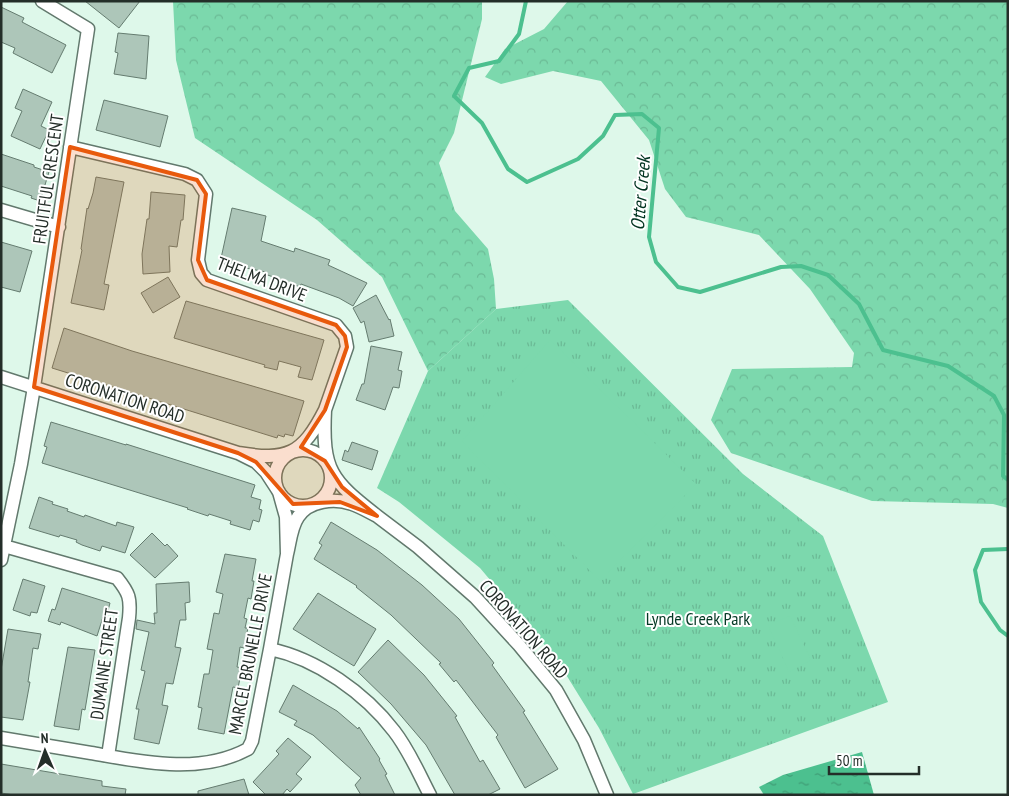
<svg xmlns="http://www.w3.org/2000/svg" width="1009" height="796" viewBox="0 0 1009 796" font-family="'PT Sans Narrow',sans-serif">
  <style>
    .grass { fill: url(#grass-tufts) }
    .forest { fill: url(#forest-crowns) }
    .pitch { fill: #7cd8ad }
    .water { fill: url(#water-ripples) }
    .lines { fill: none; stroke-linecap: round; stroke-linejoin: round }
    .stream { stroke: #4cc08f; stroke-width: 4 }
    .building { fill: #adc6b9; stroke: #657c70 }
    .minor-casing { stroke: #62796d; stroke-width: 15 }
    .minor { stroke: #fff; stroke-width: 12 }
    .marked { fill: #e8590c; fill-opacity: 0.2; stroke: #e8590c; stroke-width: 4; stroke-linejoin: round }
    .labels { text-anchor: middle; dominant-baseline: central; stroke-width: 4; stroke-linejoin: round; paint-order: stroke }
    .street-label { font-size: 18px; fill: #242e29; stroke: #fff }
    .park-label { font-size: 18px; fill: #053925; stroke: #fff }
    .water-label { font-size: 19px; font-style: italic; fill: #003320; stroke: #fff }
  </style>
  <defs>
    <pattern id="grass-tufts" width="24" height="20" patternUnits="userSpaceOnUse" patternTransform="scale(1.25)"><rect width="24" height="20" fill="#7cd8ad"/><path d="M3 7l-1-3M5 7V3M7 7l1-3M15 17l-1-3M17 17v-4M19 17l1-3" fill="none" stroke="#6bba95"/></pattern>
    <pattern id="forest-crowns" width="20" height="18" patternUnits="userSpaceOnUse" patternTransform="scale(1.25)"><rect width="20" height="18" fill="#7cd8ad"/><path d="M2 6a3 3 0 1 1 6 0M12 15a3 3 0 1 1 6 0" fill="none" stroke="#6bba95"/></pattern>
    <pattern id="water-ripples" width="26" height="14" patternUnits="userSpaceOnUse" patternTransform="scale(1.25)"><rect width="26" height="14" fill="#4cc08f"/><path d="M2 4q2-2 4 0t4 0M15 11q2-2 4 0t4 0" fill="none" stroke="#3f9c75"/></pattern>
  </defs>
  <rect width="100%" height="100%" fill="#def8ea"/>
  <path class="grass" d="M568,300L743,474L823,536L888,702L633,794L599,728L557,660L519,614L480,568L399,502L377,488L428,371L496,309Z"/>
  <path class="forest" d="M173,1H482V19L454,133L439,163L455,211L488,249L494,279L496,309L428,371L382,277L317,220L195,138L176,60Z
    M568,1H1008V508L993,504L872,501L731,453L711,420L732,369L852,367L854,353L810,289L759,235L686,217L665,189L649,140L601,81L553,71L501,84L485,77L505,49L544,29Z"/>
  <path class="pitch" d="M550,340L696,484L600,581L462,441Z
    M790,616L811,660L789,672L768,625Z"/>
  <path class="water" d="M862,752L874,795H764L759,787L783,775Z"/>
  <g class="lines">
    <path class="stream" d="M526,1L519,34L499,61L469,68L454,96L482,123L508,169L527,182L578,159L603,136L615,115L642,114L659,128L649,237L656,262L678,287L700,292L781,267L801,266L828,275L859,304L883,350L948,366L994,396L1004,415L1003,476L1008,480
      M1008,549L983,550L975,570L981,602L1000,630L1008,636"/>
  </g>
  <path class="building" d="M85,1H140L119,28Z
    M1,7L24,18L22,22L66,45L52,73L13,53L15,48L1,42Z
    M118,33L149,36L146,79L114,74L118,53L115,52Z
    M23,89L52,102L41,126L49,130L40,149L11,136L22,111L15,108Z
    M104,100L168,116L160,147L96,130Z
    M1,154L34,165V167L49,172L40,201L31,198L32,196L1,186Z
    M96,177L124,182L104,284L109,285L104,310L71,303L82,250L81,249L87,208L88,209L93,193Z
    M151,192L185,195L183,220H181L177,247L169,246L170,272L143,274L142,254L147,219H149Z
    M232,208L266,216L261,241L294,252L295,248L330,260L328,265L367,283L353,306L339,298L301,284L300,287L265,274L266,272L220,263Z
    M1,242L32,251L20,292L1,287Z
    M168,277L180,297L153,313L141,293Z
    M376,295L389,320L390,319L394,336L369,342L364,321L361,323L353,308Z
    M186,301L324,340L312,380L298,377L301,367L279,361L277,370L264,367L265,365L174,338Z
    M64,328L132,351L304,401L293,436L285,434L284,437L278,435L277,438L52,368Z
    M371,346L402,352L398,370L402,371L399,388L393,387L385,410L356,400L362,384H364Z
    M51,422L126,445V444L255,485L251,497L261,500L259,509L262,510L259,522L253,520L250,530L230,524L231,521L209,514L208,516L187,509L188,508L42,463L47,447L44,446Z
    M352,442L378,451L372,470L342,460L345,450L348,452Z
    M39,497L53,502L52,504L68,509L67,511L84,517L85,515L116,526L117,522L134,527L125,553L102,546L100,551L82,545L76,542L77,540L60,535L59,537L29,528Z
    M331,522L377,550L422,585L459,619L494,663L492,665L525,711L523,712L558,769L525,788L496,737L498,735L456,680L454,682L439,664L441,663L391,615L356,587L357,586L314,559L322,545L319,543Z
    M152,533L165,546L167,544L178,556L155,578L130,555Z
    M225,554L256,559L252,581H254L251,599L248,598L244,618L247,619L245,628H248L244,648L240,647L237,667L242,668L238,688L233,687L224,734L198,729L202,708L198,707L204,674H209L213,650L207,649L214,613L219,614L223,594L216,592Z
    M23,579L45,586L37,613L31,612L30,616L13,610Z
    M189,582L190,602L185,603L186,620H180L175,647L181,648L173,684L166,683L162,705L168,706L159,744L134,739L139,709H136L145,671L141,670L149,632L136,629L137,620L155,624L154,613H157L156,584Z
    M62,588L110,603L106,618L103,617L97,636L61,622L60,625L48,621L52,609L55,610Z
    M318,593L376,629L354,666L293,629Z
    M8,629L41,634L38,649L33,648L28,682H30L23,720L1,717V670Z
    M388,640L424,675L457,716L455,717L480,762L483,760L500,789L488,795H455L426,745L391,704L358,672Z
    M68,647L95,650L85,710L82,709L79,730L54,726Z
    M293,685L337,711L358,729L359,727L380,759L379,760L387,774L385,775L395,795H361L355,785L361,778L313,735L294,725L297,721L279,712Z
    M288,738L311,757L296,774L302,779L290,792L287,789L282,795H266L253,782L279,754L276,751Z
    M1,764L102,781V786L126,789L125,795H14L1,793Z
    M244,779L249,795H198V791Z"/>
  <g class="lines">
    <g class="minor-casing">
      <path id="minor" d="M70,147L185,174L197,180L206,194L198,260L201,273L207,280L336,325L345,336L347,347L325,410
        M1,210L59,227
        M1,377L238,453
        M325,410C322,471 331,480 377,516C369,512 361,507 352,504C335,498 309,500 298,517C291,527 290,542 287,554L286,517L279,492L266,472L256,462L238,453C287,461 302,455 325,410Z
        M275 478a28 28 0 1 1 56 0a28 28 0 1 1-56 0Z
        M377,516L418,547L475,597L519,645L556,690L584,740L607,795
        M4,546L117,578C129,593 131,598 129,618L108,756
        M1,560L21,464L34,387L88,29L42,1
        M270,649C317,659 365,693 394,731C409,750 419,774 430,795
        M1,738C31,743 61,748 91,753C142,762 200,775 248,749L252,741L270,649L287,554"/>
    </g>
    <use href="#minor" class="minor"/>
  </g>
  <path class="marked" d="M70,147L197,180L206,194L198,260L207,280L336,325L345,336L347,347L325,410L301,447L325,461L342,487L377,516L340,502L293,504L256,462L238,453L34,387Z"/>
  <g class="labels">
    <g class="street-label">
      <text transform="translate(48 179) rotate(-82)">FRUITFUL CRESCENT</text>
      <text transform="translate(262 279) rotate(21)">THELMA DRIVE</text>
      <text transform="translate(125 398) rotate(18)">CORONATION ROAD</text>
      <text transform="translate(524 629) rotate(49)">CORONATION ROAD</text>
      <text transform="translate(250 654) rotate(-79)">MARCEL BRUNELLE DRIVE</text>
      <text transform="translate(104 664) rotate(-82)">DUMAINE STREET</text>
    </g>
    <g class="park-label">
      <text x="698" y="618">Lynde Creek Park</text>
    </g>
    <g class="water-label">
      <text transform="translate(640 193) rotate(-85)">Otter Creek</text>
    </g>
  </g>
  <rect width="1009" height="796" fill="none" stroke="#242e29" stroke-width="5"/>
  <g transform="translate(45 751) rotate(358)" stroke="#ffffff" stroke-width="4" paint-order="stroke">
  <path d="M0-4L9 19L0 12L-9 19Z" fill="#242e29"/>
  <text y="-8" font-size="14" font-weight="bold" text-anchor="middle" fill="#242e29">N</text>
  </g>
  <path d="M829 766v8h90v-8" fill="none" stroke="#242e29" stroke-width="2.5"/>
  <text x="836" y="766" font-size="15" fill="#242e29" stroke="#ffffff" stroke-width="4" paint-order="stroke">50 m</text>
</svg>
